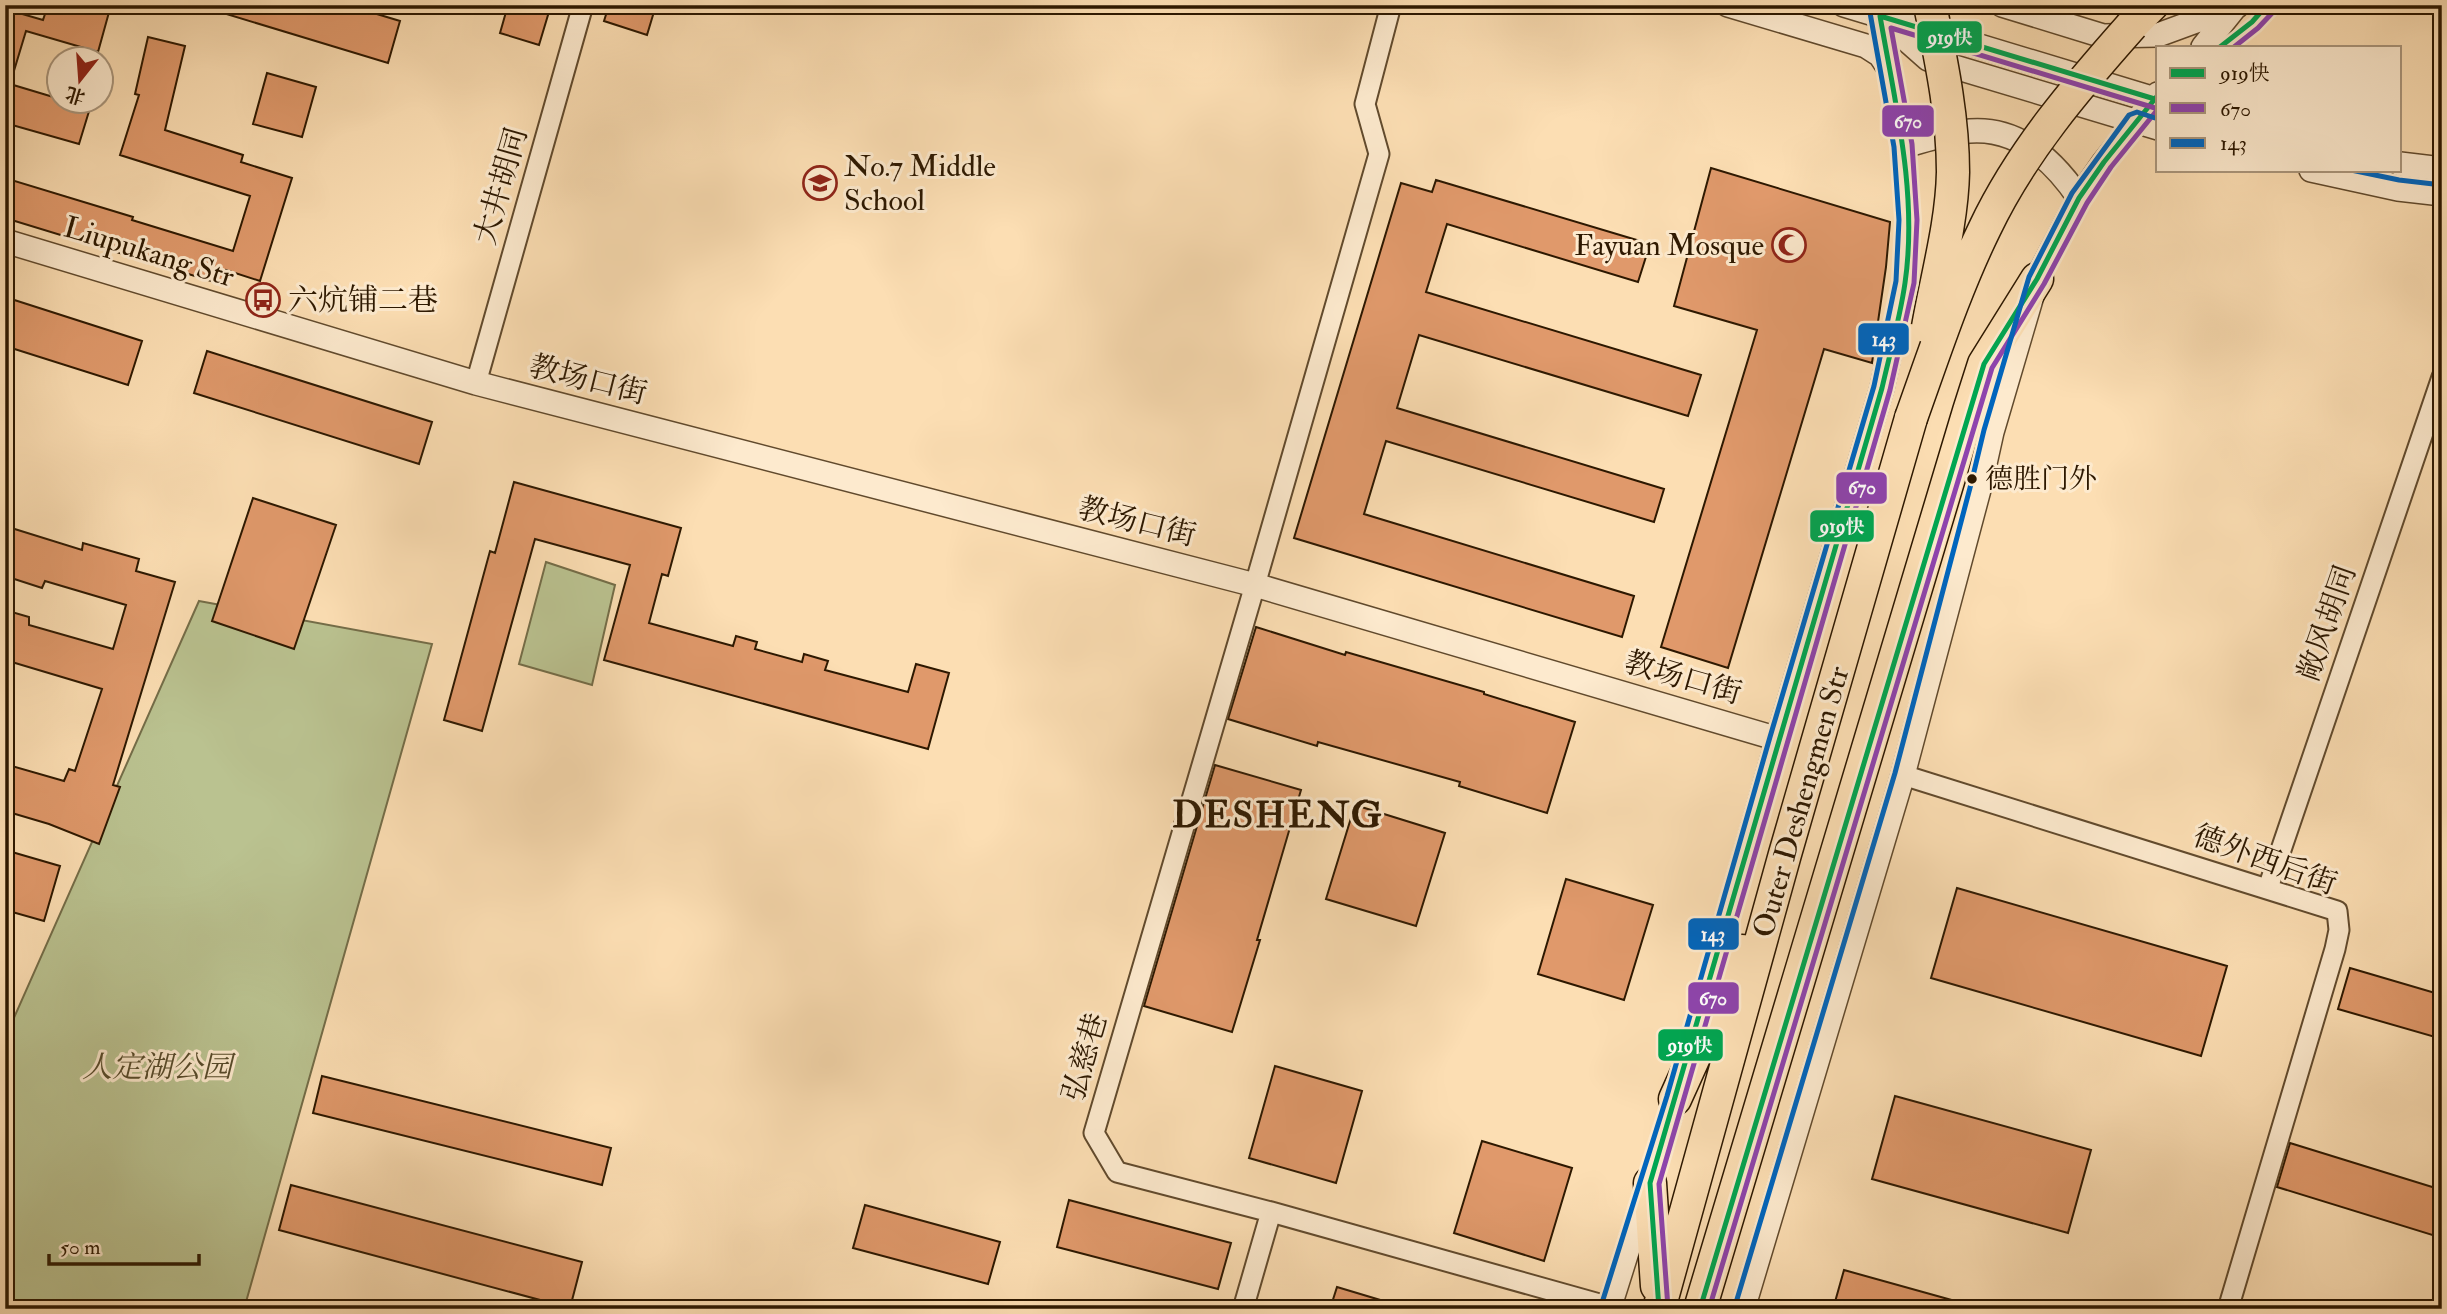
<svg xmlns="http://www.w3.org/2000/svg" width="2447" height="1314" viewBox="0 0 2447 1314" font-family="'IM FELL Double Pica','Noto Serif SC',serif">
  <style>
    .park { fill: #bac290; stroke: #746d48; stroke-width: 2 }
    .building { fill: #e0996b; stroke: #2d1800; stroke-width: 2 }
    .lines { fill: none; stroke-linecap: round; stroke-linejoin: round }
    .minor-casing { stroke: #614a2d; stroke-width: 23 }
    .tertiary-casing { stroke: #614a2d; stroke-width: 26 }
    .trunk-casing { stroke: #2d1800; stroke-width: 35 }
    .minor { stroke: #fdeace; stroke-width: 19 }
    .tertiary { stroke: #fdeace; stroke-width: 23 }
    .trunk { stroke: #fcdeb3; stroke-width: 32 }
    .trunk-bridge-casing { stroke: #2d1800; stroke-width: 35; stroke-linecap: butt }
    .trunk-bridge { stroke: #fcdeb3; stroke-width: 32 }
    .bus-1-casing { stroke: #fdeace; stroke-width: 10 }
    .bus-2-casing { stroke: #fdeace; stroke-width: 10 }
    .bus-3-casing { stroke: #fdeace; stroke-width: 10 }
    .bus-1 { stroke: #00a651; stroke-width: 5 }
    .bus-2 { stroke: #8e44ad; stroke-width: 5 }
    .bus-3 { stroke: #0065bd; stroke-width: 5 }
    .bus-dot { fill: #2d1800; stroke: #fdeace; stroke-width: 2.5 }
    .labels { text-anchor: middle; dominant-baseline: central; stroke-width: 6; stroke-linejoin: round; paint-order: stroke }
    .bus-label { font-size: 28px; fill: #2d1800; stroke: #fdeace; text-anchor: start }
    .poi-label { font-size: 30px; fill: #2d1800; stroke: #fdeace; text-anchor: start }
    .street-label { font-size: 30px; fill: #2d1800; stroke: #fdeace }
    .park-label { font-size: 30px; font-style: italic; fill: #574b2b; stroke: #fdeace }
    .district-label { font-size: 37px; font-weight: bold; letter-spacing: 2px; fill: #2d1800; stroke: #fdeace }
    .line-badge { stroke: #fdeace; stroke-width: 2.5 }
    .badge-label { font-size: 19px; text-anchor: middle; font-weight: bold; fill: #fff }
  </style>
  <rect width="100%" height="100%" fill="#fcdeb3"/>
  <filter id="stains"><feTurbulence type="fractalNoise" baseFrequency=".00286" numOctaves="4"/><feColorMatrix values="0 0 0 0 .2 0 0 0 0 .09 0 0 0 0 .02 0 0 0 .5 -.17"/></filter>
  <radialGradient id="worn" r=".72"><stop offset=".6" stop-color="#630" stop-opacity="0"/><stop offset="1" stop-color="#630" stop-opacity=".3"/></radialGradient>
  <path class="park" d="M546,562L615,585L592,685L519,664Z
    M199,601L432,644L244,1309H5V1038Z"/>
  <path class="building" d="M48,5H111L98,52L26,31L10,84L60,99V102H68L90,108L79,144L5,123V9L43,20Z
    M210,5H347L400,21L388,63L210,9Z
    M508,5H551L539,45L500,33Z
    M609,5H656L647,35L604,21Z
    M148,37L185,46L165,130L243,155L241,162L292,178L260,281L226,270L221,284L5,218V178L133,217L132,220L233,251L250,196L120,155L139,95L135,94Z
    M267,73L316,87L302,137L253,124Z
    M1711,168L1890,222L1886,267L1872,363L1824,349L1728,668L1661,647L1757,330L1674,306Z
    M1436,180L1650,244L1638,282L1447,224L1426,292L1701,375L1688,416L1419,335L1397,408L1664,489L1654,522L1386,441L1364,514L1634,596L1622,637L1294,538L1401,183L1432,192Z
    M5,297L142,341L128,385L5,346Z
    M207,351L432,422L419,464L194,393Z
    M514,482L681,528L668,576L662,574L649,623L733,646L736,636L757,642L755,649L802,662L804,654L828,661L825,670L908,692L916,664L949,673L928,749L604,660L630,565L535,539L482,731L444,720L490,551L495,553Z
    M253,498L336,525L294,649L212,621Z
    M5,526L82,550L83,543L139,559L136,571L175,582L113,785L120,787L99,844L49,824L5,811V764L64,781L69,769L75,771L102,689L5,660V610L29,617V625L113,649L126,605L45,581L42,588L5,576Z
    M1256,627L1345,655L1346,652L1484,692V694L1575,722L1547,813L1459,786L1460,782L1318,742L1317,746L1228,719Z
    M1215,765L1301,790L1257,940H1260L1232,1032L1144,1006Z
    M1355,805L1445,833L1416,926L1326,899Z
    M5,850L60,866L44,921L5,910Z
    M1566,879L1653,905L1624,1000L1538,974Z
    M1957,888L2227,966L2201,1056L1931,978Z
    M2350,968L2442,995V1039L2338,1009Z
    M1275,1066L1362,1091L1336,1183L1249,1158Z
    M322,1076L611,1148L602,1185L313,1113Z
    M1895,1096L2091,1150L2068,1233L1872,1179Z
    M1482,1141L1572,1168L1544,1261L1454,1233Z
    M2290,1143L2442,1190V1238L2277,1187Z
    M291,1185L582,1262L570,1308L279,1230Z
    M1069,1200L1231,1243L1218,1289L1057,1247Z
    M865,1205L1000,1242L988,1284L853,1248Z
    M1844,1270L1966,1304L1965,1309H1833Z
    M1337,1287L1397,1305L1396,1309H1330Z"/>
  <g class="lines">
    <g class="minor-casing">
      <path id="minor" d="M1391,5L1365,104L1379,154L1255,585L1094,1133L1117,1172L1271,1212L1610,1307
        M476,383L583,5
        M1903,775L2337,911L2339,930L2335,949L2228,1309
        M2268,888L2442,377
        M1243,1309L1271,1212"/>
    </g>
    <g class="tertiary-casing">
      <path id="tertiary" d="M1728,5L1866,46L1880,55L1890,70
        M1844,5L2158,100
        M2002,5L2103,36L2158,35L2237,6
        M1885,21L1928,59L2158,128
        M2203,47L2236,6
        M1903,146C1923,141 1942,135 1962,132C2014,124 2052,158 2079,198
        M2400,164L2442,169
        M2311,170L2398,189L2442,194
        M5,241L476,383L1255,585L1778,739
        M1697,1024L1778,739L1882,388L1905,282L1908,220L1903,146L1878,5
        M1609,1309L1680,1084
        M1743,1309L1903,775L1980,486L1992,432L2037,279L2079,198L2104,162L2158,94"/>
    </g>
    <g class="trunk-casing">
      <path id="trunk" d="M2132,25L2152,5
        M1675,1099L1742,951
        M1650,1183L1657,1286
        M1659,1309L1785,854L1911,418
        M1700,1309L1969,411L1984,364L2037,279"/>
    </g>
    <use href="#minor" class="minor"/>
    <use href="#tertiary" class="tertiary"/>
    <use href="#trunk" class="trunk"/>
    <g class="trunk-bridge-casing">
      <path id="trunk-bridge" d="M1928,327C1937,276 1952,223 1953,172C1953,116 1941,60 1930,5
        M1911,418C1934,354 1955,289 1985,228C2021,152 2077,87 2132,25"/>
    </g>
    <use href="#trunk-bridge" class="trunk-bridge"/>
    <g class="bus-1-casing">
      <path id="bus-1" d="M2220,47L2252,22L2267,5
        M1659,1309L1650,1183L1882,388C1890,353 1900,318 1905,283C1918,194 1895,103 1880,16L2158,100
        M1700,1309L1984,364L2037,279L2079,198L2104,162L2158,95"/>
    </g>
    <g class="bus-2-casing">
      <path id="bus-2" d="M2234,47L2258,28L2274,11
        M1668,1308L1659,1184L1890,390L1914,283L1917,220L1912,144L1891,28L2155,108
        M1709,1309L1992,368L2044,284L2087,203L2111,167L2158,109"/>
    </g>
    <g class="bus-3-casing">
      <path id="bus-3" d="M2351,170L2399,180L2442,185
        M1601,1306L1667,1096L1770,737L1874,386L1896,281L1899,220L1894,147L1869,7
        M1735,1306L1895,773L1971,484L1984,430L2029,277L2072,193L2129,115L2137,112L2158,119"/>
    </g>
    <use href="#bus-1" class="bus-1"/>
    <use href="#bus-2" class="bus-2"/>
    <use href="#bus-3" class="bus-3"/>
  </g>
  <defs>
    <g id="school-ring" transform="scale(1.75)"><circle r="9.5" fill="#fdeace" stroke="#8f2418" stroke-width="1.5"/><path d="M0-5L7-2L0 1L-7-2ZM-4 1L0 2.5L4 1V4Q0 6-4 4Z" fill="#8f2418"/></g>
    <g id="mosque-ring" transform="scale(1.75)"><circle r="9.5" fill="#fdeace" stroke="#8f2418" stroke-width="1.5"/><path d="M3.5-4.9A6 6 0 1 0 3.5 4.9A5 5 0 1 1 3.5-4.9Z" fill="#8f2418"/></g>
    <g id="bus-ring" transform="scale(1.75)"><circle r="9.5" fill="#fdeace" stroke="#8f2418" stroke-width="1.5"/><path d="M-5-6H5V4H4V6H2V4H-2V6H-4V4H-5ZM-3.5-4V0h7V-4ZM-3.5 1.2v1.5H-2V1.2ZM2 1.2v1.5H3.5V1.2Z" fill="#8f2418"/></g>
  </defs>
  <g fill-rule="evenodd">
    <use href="#school-ring" x="820" y="183"/>
    <use href="#mosque-ring" x="1789" y="245"/>
    <use href="#bus-ring" x="263" y="300"/>
  </g>
  <circle class="bus-dot" cx="1972" cy="479" r="6"/>
  <g class="labels">
    <g class="bus-label">
      <text x="1985" y="479">德胜门外</text>
    </g>
    <g class="poi-label">
      <text x="844" y="166">No.7 Middle<tspan x="844" dy="34">School</tspan></text>
      <text x="1764" y="245" text-anchor="end">Fayuan Mosque</text>
      <text x="288" y="300">六炕铺二巷</text>
    </g>
    <g class="street-label">
      <text transform="translate(501 186) rotate(-74)">大井胡同</text>
      <text transform="translate(149 252) rotate(17)">Liupukang Str</text>
      <text transform="translate(588 380) rotate(14)">教场口街</text>
      <text transform="translate(1137 522) rotate(14)">教场口街</text>
      <text transform="translate(2327 623) rotate(-71)">敞风胡同</text>
      <text transform="translate(1683 678) rotate(16)">教场口街</text>
      <text transform="translate(1801 802) rotate(-74)">Outer Deshengmen Str</text>
      <text transform="translate(2265 860) rotate(20)">德外西后街</text>
      <text transform="translate(1085 1057) rotate(-74)">弘慈巷</text>
    </g>
    <g class="park-label">
      <text x="157" y="1067">人定湖公园</text>
    </g>
    <g class="district-label">
      <text x="1278" y="815">DESHENG</text>
    </g>
  </g>
  <g class="line-badge">
    <rect x="1916" y="20" width="67" height="34" rx="7" fill="#00a651"/>
    <rect x="1881" y="104" width="54" height="34" rx="7" fill="#8e44ad"/>
    <rect x="1857" y="322" width="53" height="34" rx="7" fill="#0065bd"/>
    <rect x="1835" y="471" width="53" height="34" rx="7" fill="#8e44ad"/>
    <rect x="1809" y="509" width="66" height="34" rx="7" fill="#00a651"/>
    <rect x="1687" y="917" width="53" height="34" rx="7" fill="#0065bd"/>
    <rect x="1687" y="981" width="53" height="34" rx="7" fill="#8e44ad"/>
    <rect x="1657" y="1028" width="67" height="34" rx="7" fill="#00a651"/>
  </g>
  <g class="badge-label">
    <text x="1950" y="44">919快</text>
    <text x="1908" y="128">670</text>
    <text x="1884" y="346">143</text>
    <text x="1862" y="494">670</text>
    <text x="1842" y="533">919快</text>
    <text x="1713" y="941">143</text>
    <text x="1713" y="1005">670</text>
    <text x="1690" y="1052">919快</text>
  </g>
  <rect width="2447" height="1314" fill="none" stroke="#fcdeb3" stroke-width="28"/>
  <rect x="7" y="7" width="2433" height="1300" fill="none" stroke="#2d1800" stroke-width="3.5"/>
  <rect x="14" y="14" width="2419" height="1286" fill="none" stroke="#2d1800" stroke-width="2"/>
  <rect x="2156" y="46" width="245" height="126" fill="#fdeace" stroke="#aa967c" stroke-width="2"/>
  <rect x="2170" y="68" width="35" height="10" fill="#00a651" stroke="#aa967c" stroke-width="2"/>
  <text x="2220" y="80" font-size="21" fill="#2d1800">919快</text>
  <rect x="2170" y="103" width="35" height="10" fill="#8e44ad" stroke="#aa967c" stroke-width="2"/>
  <text x="2220" y="116" font-size="21" fill="#2d1800">670</text>
  <rect x="2170" y="138" width="35" height="10" fill="#0065bd" stroke="#aa967c" stroke-width="2"/>
  <text x="2220" y="150" font-size="21" fill="#2d1800">143</text>
  <g transform="translate(80 80) rotate(197)"><circle r="33" fill="#fdeace" stroke="#aa967c" stroke-width="2"/>
  <path d="M0-5L12 26L0 18L-12 26Z" fill="#8f2418"/>
  <text y="-10" font-size="19" font-weight="bold" text-anchor="middle" fill="#2d1800">北</text>
  </g>
  <path d="M49 1254v10h150v-10" fill="none" stroke="#2d1800" stroke-width="3.5"/>
  <text x="60" y="1254" font-size="21" fill="#2d1800" stroke="#fdeace" stroke-width="5" paint-order="stroke">50 m</text>
  <rect width="100%" height="100%" filter="url(#stains)"/>
  <rect width="100%" height="100%" fill="url(#worn)"/>
</svg>
